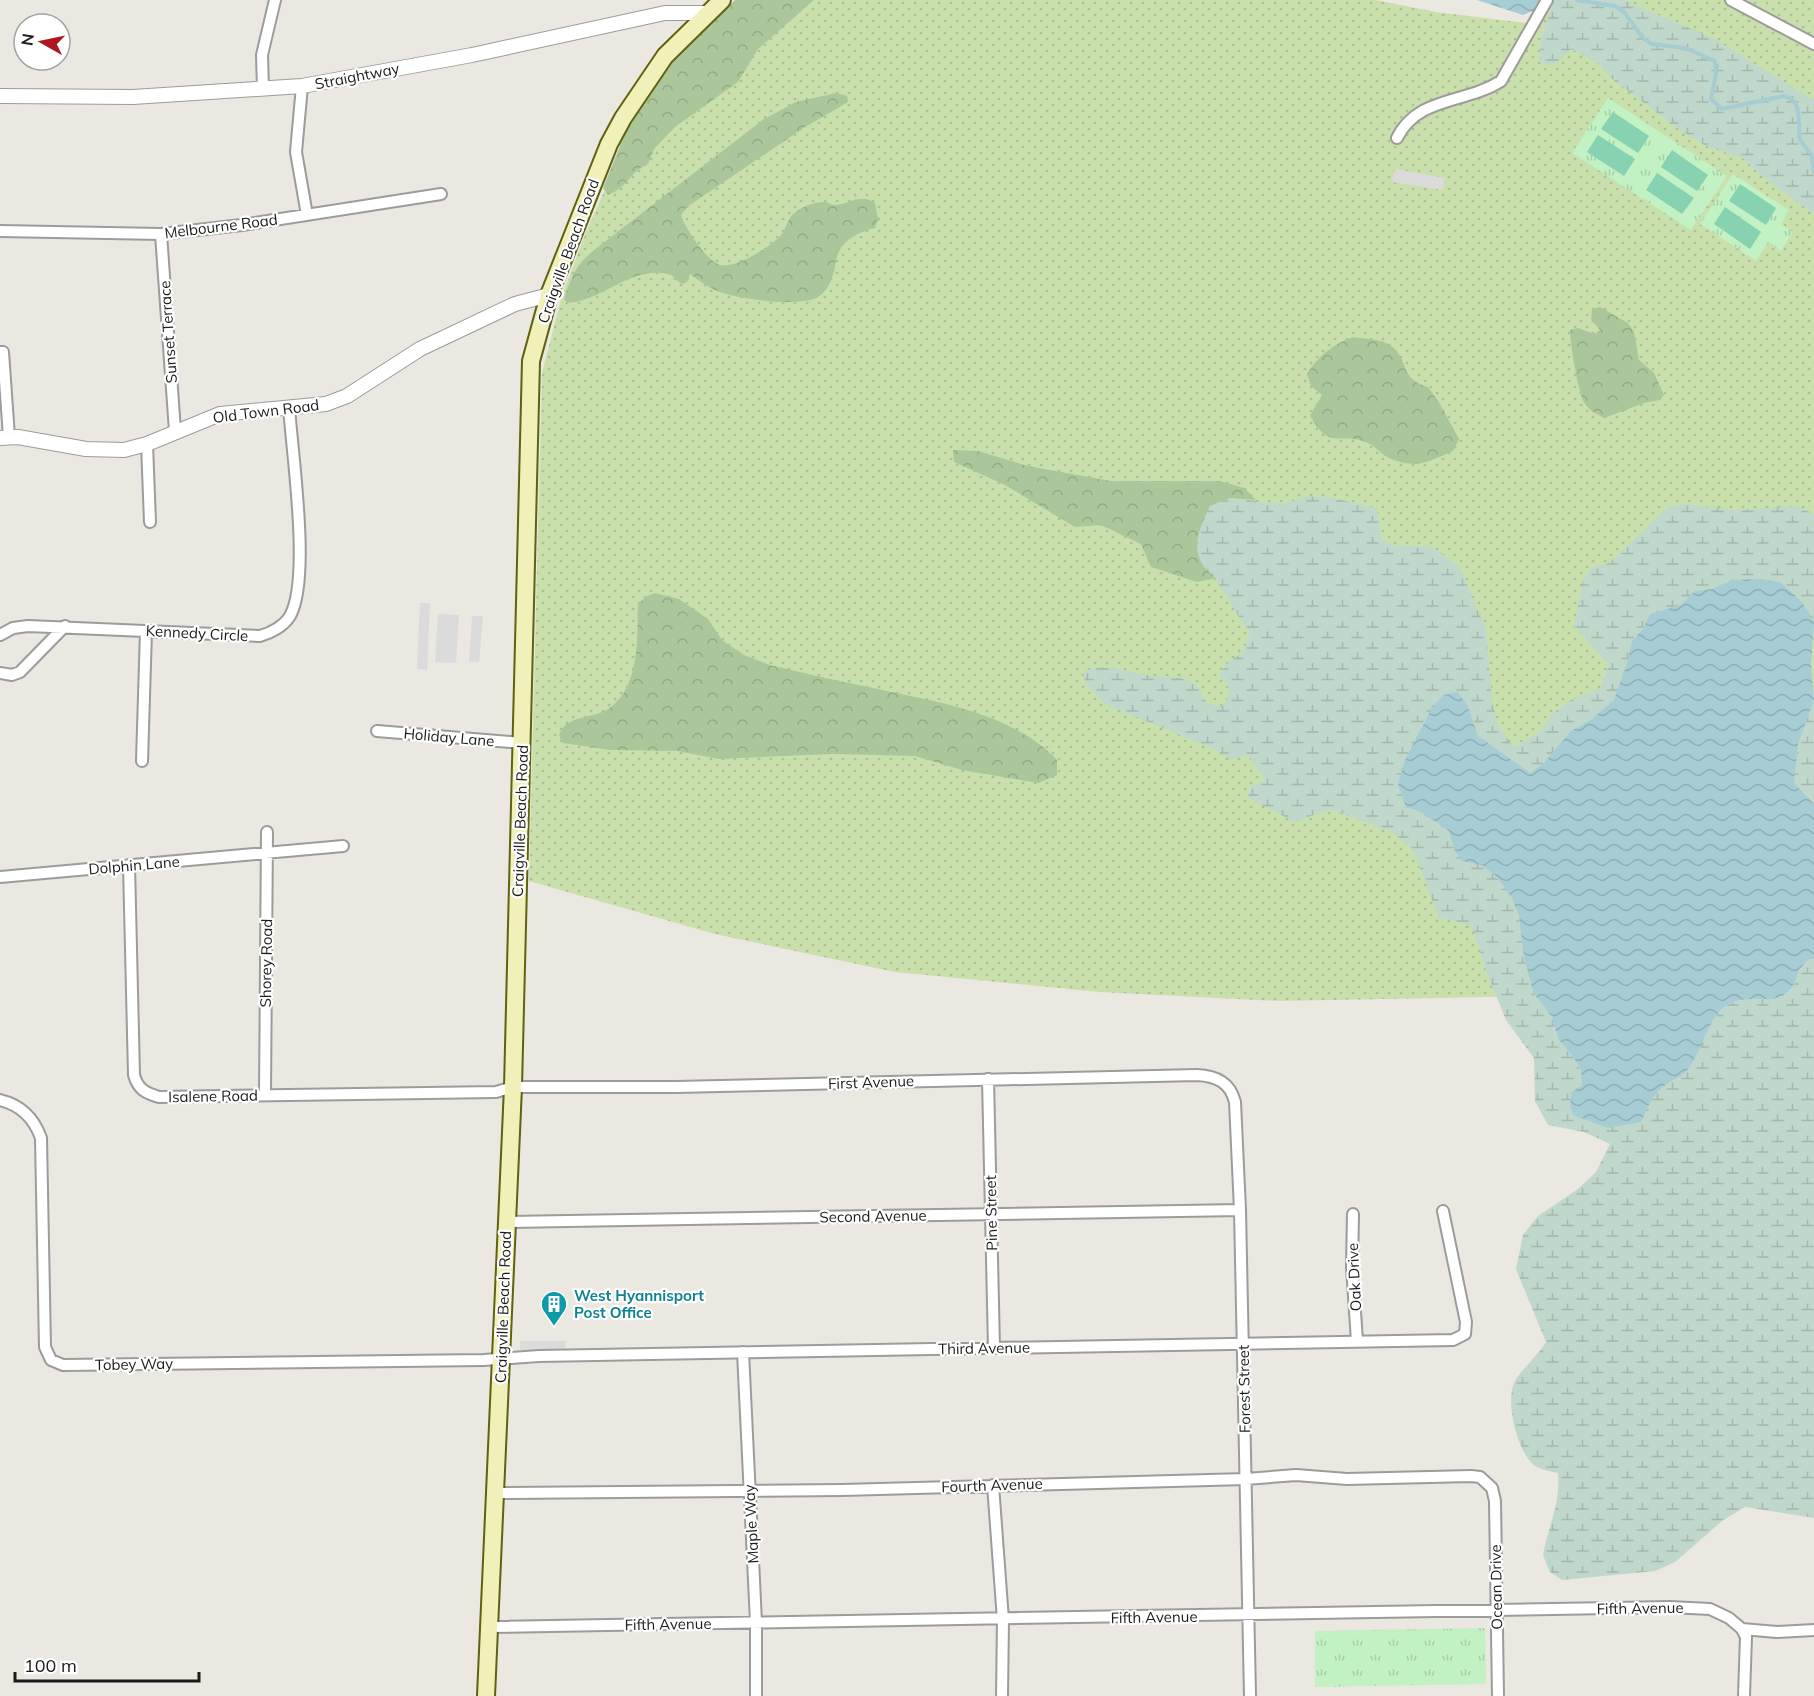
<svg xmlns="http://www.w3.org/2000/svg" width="1814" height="1696" viewBox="0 0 1814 1696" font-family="Mulish,sans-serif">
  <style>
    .grass { fill: url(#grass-dots) }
    .forest { fill: url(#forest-crowns) }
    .wetland { fill: url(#wetland-marsh) }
    .park { fill: url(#park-tufts) }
    .pitch { fill: #87d2b1 }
    .parking { fill: #dbdbdb }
    .water { fill: url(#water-waves) }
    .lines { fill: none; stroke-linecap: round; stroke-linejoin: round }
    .stream { stroke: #a6ccd4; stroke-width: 4 }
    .minor-casing { stroke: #9c9c9c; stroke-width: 14 }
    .tertiary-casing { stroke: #9c9c9c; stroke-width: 16 }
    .secondary-casing { stroke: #5e6211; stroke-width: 20 }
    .minor { stroke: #fff; stroke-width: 10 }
    .tertiary { stroke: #fff; stroke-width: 14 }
    .secondary { stroke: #f1f0b9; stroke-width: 16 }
    .labels { text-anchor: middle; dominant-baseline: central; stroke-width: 4.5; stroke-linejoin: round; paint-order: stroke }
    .street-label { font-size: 15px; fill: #1b1b1b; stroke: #fff }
    .culture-label { font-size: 15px; font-weight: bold; fill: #0d838f; stroke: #fff; text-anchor: start }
  </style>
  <defs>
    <pattern id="grass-dots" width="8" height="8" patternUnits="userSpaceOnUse" patternTransform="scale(1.5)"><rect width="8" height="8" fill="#c9e0ac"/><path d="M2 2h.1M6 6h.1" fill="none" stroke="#acc093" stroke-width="1.8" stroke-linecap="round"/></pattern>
    <pattern id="forest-crowns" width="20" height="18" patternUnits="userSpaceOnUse" patternTransform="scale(1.5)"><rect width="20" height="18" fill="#aac69a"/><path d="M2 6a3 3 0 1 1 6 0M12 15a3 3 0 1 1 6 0" fill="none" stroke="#92aa84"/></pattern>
    <pattern id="wetland-marsh" width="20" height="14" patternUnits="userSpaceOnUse" patternTransform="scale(1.5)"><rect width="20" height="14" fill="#c0d7cb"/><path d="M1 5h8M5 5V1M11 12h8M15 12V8" fill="none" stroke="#a4b8ae"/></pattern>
    <pattern id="park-tufts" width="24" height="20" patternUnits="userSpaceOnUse" patternTransform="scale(1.5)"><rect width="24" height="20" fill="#c2f1c3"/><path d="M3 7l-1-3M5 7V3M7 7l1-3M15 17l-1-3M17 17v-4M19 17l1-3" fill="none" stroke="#a6cea7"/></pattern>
    <pattern id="water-waves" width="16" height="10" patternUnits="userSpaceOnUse" patternTransform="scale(1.5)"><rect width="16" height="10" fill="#a6ccd4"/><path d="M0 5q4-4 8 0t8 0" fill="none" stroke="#8eafb5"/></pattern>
  </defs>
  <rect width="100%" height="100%" fill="#ebe7e1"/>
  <path class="grass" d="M744,0H1376L1436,12L1527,23L1543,0H1814V809L1536,996L1279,1001L1099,992L895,972L715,934L529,881L542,373L562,295L586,232L636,120Z"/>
  <path class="forest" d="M735,0H814L758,49L738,82L675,127L654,149L648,164C632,170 627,188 608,195L603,188L628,126L671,64Z
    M836,93L847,96L848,102L805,127L687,207L681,215C685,228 706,260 720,265C735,269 771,247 781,235C786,229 787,221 792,215C800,207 815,201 826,202C829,203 832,205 835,205C850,204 860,193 875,203L878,219L875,228C819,243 847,271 821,295C805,309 736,299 717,291C708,287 698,280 690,274L688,281L683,284C676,282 675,275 668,274C630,266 603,301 567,303L564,299C573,273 576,264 598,247L764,119L796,102Z
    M1600,307L1628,323L1634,332L1639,360L1654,373L1664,395L1660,400L1644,403L1604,418C1597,414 1590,411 1585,404C1578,394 1570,343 1570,330L1578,328L1595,334L1600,330L1591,319L1592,309Z
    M1353,337C1364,339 1381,339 1390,345C1411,360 1397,378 1428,387L1440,404L1459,439L1453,451C1428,462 1415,470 1387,457C1380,453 1375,446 1368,443C1339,430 1332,453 1310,416L1322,395L1311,386L1307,374C1318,356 1333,344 1353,337Z
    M953,450L978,451L1028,466L1111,481H1220L1244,488L1256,500L1230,498L1203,566L1216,578L1197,582L1151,567L1141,544L1101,525L1075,527L1005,485L954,462Z
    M655,593L679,599L708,619L722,640L744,655L770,665C804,673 838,681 873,688C933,701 1014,713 1057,760V775L1038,783L962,770L915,756L833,754L719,759L677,751L610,750L563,743L559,735C567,713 595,720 611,707C640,685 637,637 638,605L645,597Z"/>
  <path class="wetland" d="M1554,0H1623L1713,38L1814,100V214L1759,174L1744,159L1706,146L1680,130L1612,79L1600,64L1571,49L1555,64L1546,65L1539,60L1542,36Z
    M1309,496L1332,498L1377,508L1382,540L1393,545L1433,547L1460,567L1486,630L1492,700L1498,725L1513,747L1540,732L1551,715L1569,701L1600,688L1609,665L1574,626L1583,580L1592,567L1609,563L1669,506L1688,504L1732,510L1799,506L1814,515V621L1801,601L1732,580L1712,589L1695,591L1681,605L1650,614L1643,629L1632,641L1628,660L1614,700L1592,719L1571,731L1544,763L1530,773L1478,736L1474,721L1433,706L1424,725L1406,807L1421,812L1449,831L1455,851L1462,861L1482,865L1497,877L1512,898L1519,916L1524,958L1534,994L1552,1017L1558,1039L1574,1058L1581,1071L1582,1085L1640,1122C1647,1109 1652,1096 1663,1087C1671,1080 1682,1078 1689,1068C1702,1051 1706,1024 1723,1008C1745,989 1774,1010 1791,989C1800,978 1793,972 1810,959H1814V1518L1745,1507L1722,1521L1675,1562L1655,1571L1562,1580L1550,1572L1543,1555C1548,1527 1561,1503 1558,1473C1551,1471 1541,1470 1535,1466C1518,1454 1505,1403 1514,1383C1521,1369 1538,1356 1546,1342L1516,1269L1523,1235L1538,1216L1578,1189L1596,1172L1610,1144L1584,1132L1548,1125L1535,1101L1534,1058L1506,1020L1486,971L1474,932L1469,925L1439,918L1413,850L1392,832L1330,809L1295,822L1248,798L1250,787L1265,780L1248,755L1231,759L1218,751L1103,703L1085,682L1083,672C1103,661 1131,673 1153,676C1168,678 1182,675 1195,684C1200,688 1204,698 1208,704L1223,706L1229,695L1228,684L1219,677L1225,665L1243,652L1250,632C1237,615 1228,599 1217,581C1213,574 1206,570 1202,564C1191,544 1201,525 1210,506L1230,498L1283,504Z
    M1814,700V804L1794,783C1793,753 1803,727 1814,700Z"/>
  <path class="park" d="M1608,98L1727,176L1691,230L1572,153Z
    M1733,174L1789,210L1781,224L1793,232L1781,251L1768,242L1756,261L1700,224Z
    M1485,1628L1486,1684L1315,1687V1631Z"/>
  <path class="pitch" d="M1613,112L1649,136L1638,153L1601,129Z
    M1598,135L1635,159L1624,176L1587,152Z
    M1672,150L1708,175L1697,191L1661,167Z
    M1657,173L1694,198L1682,214L1646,190Z
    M1740,184L1776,208L1766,225L1729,201Z
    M1725,207L1761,232L1750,249L1714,224Z"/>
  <path class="parking" d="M1395,169L1445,178L1443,190L1392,182Z
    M420,603H430L427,670L417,669Z
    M438,614L459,615L456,663L435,662Z
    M472,616H483L479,662H469Z
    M520,1341H566L565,1350H520Z"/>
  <path class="water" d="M1477,0H1540L1535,10L1523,15Z
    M1758,579L1780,582L1801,601L1814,621L1811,665L1814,700L1798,744L1794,783L1814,804V959H1810C1793,972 1800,978 1791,989C1773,1010 1745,989 1723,1008C1706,1024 1702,1051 1689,1068C1682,1078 1671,1080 1663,1087C1652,1096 1647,1109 1641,1122L1608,1128L1573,1115L1570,1105L1572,1092L1582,1085L1581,1071L1574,1058L1558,1039L1552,1017L1534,994L1524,958L1519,916L1512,898L1497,877L1482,865L1462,861L1455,851L1449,831L1421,812L1406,807L1398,784L1405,760L1433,706L1444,695L1457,692L1467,704L1478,736L1530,773L1544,763L1571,731L1592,719L1614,700L1628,660L1632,641L1643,629L1650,614L1681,605L1695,591L1712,589L1732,580Z"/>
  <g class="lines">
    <path class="stream" d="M1577,0L1615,6L1623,11L1644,39L1652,44L1685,48L1715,61L1716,74L1711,99L1722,109L1784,96C1804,100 1797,125 1800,140L1811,154L1814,172"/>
    <g class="minor-casing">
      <path id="minor" d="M1731,0L1814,44
        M302,86L296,152L307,215
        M263,89L262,55L275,0
        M1397,138C1418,96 1465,104 1501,81L1547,0
        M0,231L161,234L242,225L441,194
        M161,234L175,431
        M0,352H3L9,437
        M147,444L150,522
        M0,635L13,628L28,626L260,636C271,633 284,626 290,616C311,579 292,453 289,407
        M0,673L12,675L20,672L65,626
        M377,731L522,743
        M142,761L146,631
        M129,865L134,1075C138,1089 145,1093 159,1097L496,1092L513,1087H676L1197,1075C1216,1076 1230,1082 1235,1102L1240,1210L1250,1696
        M0,877L343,846
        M988,1079L994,1348
        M265,1095L267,832
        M0,1100C21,1105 34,1118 41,1138L45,1347L51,1360L63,1365L484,1360L539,1356L1453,1340L1465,1334L1466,1322L1443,1211
        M1353,1214L1352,1267L1357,1341
        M506,1222L1240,1210
        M743,1352L756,1622V1696
        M993,1485L1003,1620L1002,1696
        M496,1493L842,1490L1246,1479L1296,1475L1347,1479L1471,1476L1480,1477L1492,1488L1495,1501L1498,1696
        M489,1627L1670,1607L1710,1609L1729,1618L1742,1629L1777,1632L1814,1630
        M1742,1629L1746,1637L1744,1696"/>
    </g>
    <g class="tertiary-casing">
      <path id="tertiary" d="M0,96L133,97L302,86L472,55L665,13H708
        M0,438L18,437L86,449L124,450L147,444L220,414L326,404L347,396L420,349L515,304L549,295"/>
    </g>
    <g class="secondary-casing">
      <path id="secondary" d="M486,1696L513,1087L531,361L549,295L609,144L623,118L665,56L722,0"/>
    </g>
    <use href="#minor" class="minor"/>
    <use href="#tertiary" class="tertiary"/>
    <use href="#secondary" class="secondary"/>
  </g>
  <defs>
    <g id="building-pin" transform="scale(1.35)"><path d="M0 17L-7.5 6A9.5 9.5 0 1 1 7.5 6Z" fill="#0f9aa8" stroke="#fff"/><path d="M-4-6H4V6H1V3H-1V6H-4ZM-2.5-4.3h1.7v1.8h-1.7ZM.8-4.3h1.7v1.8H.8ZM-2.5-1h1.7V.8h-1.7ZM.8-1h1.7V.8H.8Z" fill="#fff"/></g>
  </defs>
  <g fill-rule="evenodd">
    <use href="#building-pin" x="554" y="1304"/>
  </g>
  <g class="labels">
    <g class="street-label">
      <text transform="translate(357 76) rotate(-11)">Straightway</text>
      <text transform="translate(221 226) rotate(-7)">Melbourne Road</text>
      <text transform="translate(568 251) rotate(-70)">Craigville Beach Road</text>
      <text transform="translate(168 332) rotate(-94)">Sunset Terrace</text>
      <text transform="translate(266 411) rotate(-7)">Old Town Road</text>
      <text transform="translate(197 633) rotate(3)">Kennedy Circle</text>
      <text transform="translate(449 737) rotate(5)">Holiday Lane</text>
      <text transform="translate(520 821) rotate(-88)">Craigville Beach Road</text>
      <text transform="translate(134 865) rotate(-5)">Dolphin Lane</text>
      <text transform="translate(266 963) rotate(-89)">Shorey Road</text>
      <text transform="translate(871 1082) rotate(-2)">First Avenue</text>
      <text transform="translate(213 1096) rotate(-1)">Isalene Road</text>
      <text transform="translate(991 1213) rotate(-91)">Pine Street</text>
      <text transform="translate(873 1216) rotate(-1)">Second Avenue</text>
      <text transform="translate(1354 1277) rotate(-93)">Oak Drive</text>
      <text transform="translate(503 1307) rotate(-88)">Craigville Beach Road</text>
      <text transform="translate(984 1348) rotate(-1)">Third Avenue</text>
      <text transform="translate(134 1364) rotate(-1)">Tobey Way</text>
      <text transform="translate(1244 1389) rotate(-91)">Forest Street</text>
      <text transform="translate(992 1485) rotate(-2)">Fourth Avenue</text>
      <text transform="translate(751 1524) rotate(-93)">Maple Way</text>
      <text transform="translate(1496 1587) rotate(-91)">Ocean Drive</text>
      <text transform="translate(1640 1608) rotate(-1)">Fifth Avenue</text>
      <text transform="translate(1154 1617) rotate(-1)">Fifth Avenue</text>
      <text transform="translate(668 1624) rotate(-1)">Fifth Avenue</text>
    </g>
    <g class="culture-label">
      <text x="574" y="1295">West Hyannisport<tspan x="574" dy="17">Post Office</tspan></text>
    </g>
  </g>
  <g transform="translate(42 42) rotate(279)"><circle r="28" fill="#ffffff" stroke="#a4a4a4" stroke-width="1.5"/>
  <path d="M0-4.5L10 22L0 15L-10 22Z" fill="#ae1720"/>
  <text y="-9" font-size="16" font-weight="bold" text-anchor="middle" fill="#1b1b1b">N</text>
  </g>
  <path d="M15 1672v9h184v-9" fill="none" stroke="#1b1b1b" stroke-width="3"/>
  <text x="24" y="1672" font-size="18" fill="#1b1b1b" stroke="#ffffff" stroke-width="4.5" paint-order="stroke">100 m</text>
</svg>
